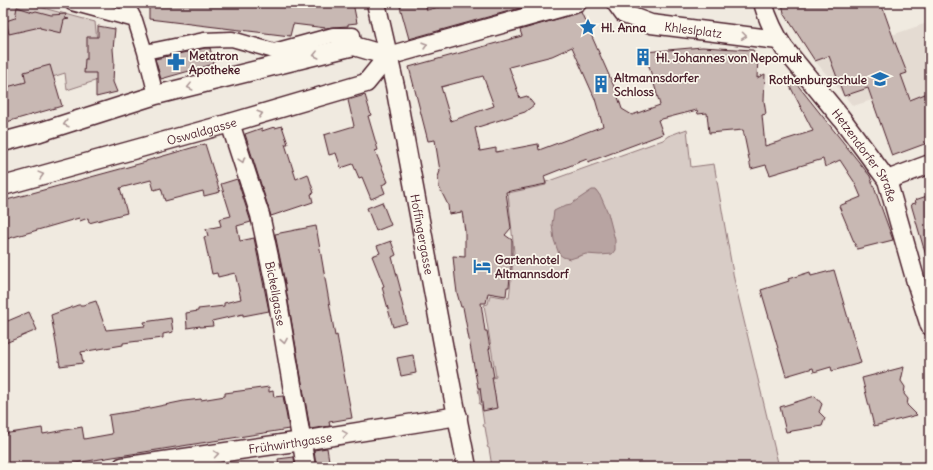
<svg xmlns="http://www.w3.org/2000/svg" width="933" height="470" viewBox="0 0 933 470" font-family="Delius,sans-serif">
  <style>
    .built { fill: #e4dbd2 }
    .green { fill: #d8ccc6; stroke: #917678 }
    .water { fill: #b8a4a2; stroke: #8c6f72 }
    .building { fill: #c8b8b3; stroke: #4a1f2b; fill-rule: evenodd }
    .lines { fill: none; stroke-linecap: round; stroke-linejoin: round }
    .pedestrian-casing { stroke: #4a1f2b; stroke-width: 17 }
    .minor-casing { stroke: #4a1f2b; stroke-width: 21 }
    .pedestrian { stroke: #fbf7ec; stroke-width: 14 }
    .minor { stroke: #fbf7ec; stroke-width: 18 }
    .oneway { stroke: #ab9695 }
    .labels { text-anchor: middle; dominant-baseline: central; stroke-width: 3.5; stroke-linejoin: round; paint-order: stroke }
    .poi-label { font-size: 12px; font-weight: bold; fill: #4a1f2b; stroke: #fbf7ec; text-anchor: start }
    .street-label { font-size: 12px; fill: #4a1f2b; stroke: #fbf7ec }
  </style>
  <rect width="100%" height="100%" fill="#f0eae0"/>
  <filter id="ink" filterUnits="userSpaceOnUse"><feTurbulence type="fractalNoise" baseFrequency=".025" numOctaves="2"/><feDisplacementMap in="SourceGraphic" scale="8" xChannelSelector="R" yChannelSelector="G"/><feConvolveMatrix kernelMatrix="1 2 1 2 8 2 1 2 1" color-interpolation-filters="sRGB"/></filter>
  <g filter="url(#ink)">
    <path class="built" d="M930,22V142L892,156L872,100L853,106L815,61Z"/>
    <path class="green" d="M3,3H25L95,22L101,79L67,90L65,73L3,93Z
      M687,129L691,167L714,164L734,279L779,467H492L489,448L487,447L488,445L485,427L483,426L484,424L481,405L479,404L480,402L478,388L491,386V379L496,377L484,305L488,304L490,295L509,298L514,252L508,193L546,185V182L663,140L668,136Z"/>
    <path class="water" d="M592,190H596L601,197L608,213L615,240V250L612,254L600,255L586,254L570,259L563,257L559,254L554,240L552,224L554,211L566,205L571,204Z"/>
    <path class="building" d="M149,3H353L357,23L348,24V26L333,27L326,28L293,24L290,36L149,19Z
      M399,3H425L427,10L454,3H538L409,39Z
      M782,3H881L894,40L907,73L901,75L910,100L930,92V142L892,156L868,88L844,96L829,56L815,61L784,13Z
      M17,7L33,12L36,11L51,15L66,14L65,18L69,19L64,20L61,33L40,28V27L9,34L6,21L15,18Z
      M581,12L616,91L622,109L632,115L660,105L645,52L702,47L753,50L758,57L757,78L765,74L764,101L766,114L762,115L765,146L813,131L790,86L796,83L870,176L893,240L857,249L839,206L861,197L855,183L840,160L825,167L823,159L770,175L766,165L751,169L743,130L709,133L707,113L698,114L697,110L658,120L663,134L588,162L587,159L544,176L546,184L506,192L511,228L505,235L512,240V258L509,287H507L506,296L488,293L486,303H481L485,331H487L490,348L489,349L494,377H492L497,408L483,411L480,388H478L463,307H461L457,293L455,277L453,256L465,257V231L462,212L449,214L448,205L439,187L438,177L440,171L435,140L428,141L409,67L522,36L520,30ZM572,47L595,99L603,126L539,150L538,144L496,152V148L480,151L475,128L525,112L534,105L527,96L520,98L509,67L552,56ZM483,76L494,106L451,121L441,87Z
      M98,26L115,29L113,49L114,61L113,82L117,92L96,97V73H84L85,59H87V37H98Z
      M205,48H210L214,64L161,79L155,59Z
      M50,65L62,106L3,123V88L26,82L24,72Z
      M365,95L371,115L368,116L378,150L375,151L388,182L382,185L385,193L371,199L362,177L359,178L353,164L341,168L336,153L329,155L324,135L354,126L348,100Z
      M282,126L288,144H285L296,179L308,174L314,193L311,194L313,202L271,216L245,134L262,128V131L274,127L275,128Z
      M205,144L220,192L204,196L203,191L165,201L161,188L154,190L151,180L120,188L127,213L89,223L88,218L80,221L79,218L3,240V201L146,162V161Z
      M237,179L251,222L237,226L240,241L254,238L269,311L243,316V314L212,321L213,326L200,327V326L187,328L186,313L198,311V309L224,306V303L241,299L235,273L218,277L217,273L212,274L204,237L208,236L206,229L221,226L219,219L231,216L221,184Z
      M930,195V255L926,256L911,204L916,203L915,200Z
      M382,202L391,225L376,231L367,208Z
      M316,226L335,336L337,335L352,418L329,422L330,426L310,429L285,283L275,234Z
      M391,241L396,255L392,257L401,291L399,292L407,323L393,327L382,287L384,286L372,256L380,253L377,246Z
      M834,270L861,363L832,371L831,367L814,372L813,368L786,376L761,290L789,281L788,279L810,272L811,276Z
      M96,301L106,330L145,326L144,322L171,318L173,332L163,334V338L123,343V345L81,352L83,363L60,366L51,315L78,305H83Z
      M29,312L37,330L3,344V323Z
      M413,355L416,373L401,376L397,358Z
      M904,367L901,381L905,387L904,394L908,399L907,405L917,415L874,426L862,378Z
      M269,387V392L273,391L274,397L283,396L289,429L50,467H3V434L42,428L43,434L82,427L84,439L112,434L109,415L140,410L184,401L201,399V400L225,396V393Z
      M815,396L822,404L819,412L825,418L822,426L786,432L780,407Z
      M327,448L330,467H316L314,450Z
      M294,457L295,467H279L278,459Z"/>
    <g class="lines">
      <g class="pedestrian-casing">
        <path id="pedestrian" d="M72,3L135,20L145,52L156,95
          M126,3L135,20
          M145,52L204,40L232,39L274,51L333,35H353L354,46"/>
      </g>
      <g class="minor-casing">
        <g id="minor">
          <path id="s1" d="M376,3L395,86L444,349L467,467"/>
          <path id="s2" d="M616,3L624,14L651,24L778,40"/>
          <path id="s3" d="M763,3C768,20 774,33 784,48L842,119L887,180L916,282L930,326"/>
          <path id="s4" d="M230,123L260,215L275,285L306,467"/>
          <path d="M3,142L40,132L156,95L354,46L388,56L577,3"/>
          <path d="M887,180L930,164"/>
          <path id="s5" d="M3,186L230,123L366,83L388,56"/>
          <path id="s6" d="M122,467L302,441L458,416"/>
        </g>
      </g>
      <use href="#pedestrian" class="pedestrian"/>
      <use href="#minor" class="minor"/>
    </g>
    <defs><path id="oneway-chevron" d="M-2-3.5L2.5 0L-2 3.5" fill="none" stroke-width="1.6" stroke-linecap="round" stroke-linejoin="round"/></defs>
    <g class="oneway">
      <use href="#oneway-chevron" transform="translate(744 36) rotate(7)"/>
      <use href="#oneway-chevron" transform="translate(425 45) rotate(-16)"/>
      <use href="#oneway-chevron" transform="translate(316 55) rotate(166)"/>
      <use href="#oneway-chevron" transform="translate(190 87) rotate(166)"/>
      <use href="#oneway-chevron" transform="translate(260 114) rotate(-16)"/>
      <use href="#oneway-chevron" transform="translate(66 124) rotate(163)"/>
      <use href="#oneway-chevron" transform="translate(242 160) rotate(72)"/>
      <use href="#oneway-chevron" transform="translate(41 175) rotate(-15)"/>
      <use href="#oneway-chevron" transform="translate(284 341) rotate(80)"/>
      <use href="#oneway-chevron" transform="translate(345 434) rotate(-9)"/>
      <use href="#oneway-chevron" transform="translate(216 454) rotate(-8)"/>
    </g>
  </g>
  <defs>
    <g id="sight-bare" transform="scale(1.38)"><path d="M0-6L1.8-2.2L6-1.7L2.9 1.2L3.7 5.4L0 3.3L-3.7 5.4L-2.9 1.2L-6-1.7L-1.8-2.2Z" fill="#1f6fb2" stroke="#fbf7ec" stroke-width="2.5" paint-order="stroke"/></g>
    <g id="building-bare" transform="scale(1.38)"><path d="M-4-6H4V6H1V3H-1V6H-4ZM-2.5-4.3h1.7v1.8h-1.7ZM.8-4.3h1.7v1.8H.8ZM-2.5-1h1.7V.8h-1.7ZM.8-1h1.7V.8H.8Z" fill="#1f6fb2" stroke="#fbf7ec" stroke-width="2.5" paint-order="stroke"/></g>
    <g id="pharmacy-bare" transform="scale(1.38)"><path d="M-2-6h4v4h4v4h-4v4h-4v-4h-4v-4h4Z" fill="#1f6fb2" stroke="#fbf7ec" stroke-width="2.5" paint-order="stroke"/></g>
    <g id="school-bare" transform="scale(1.38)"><path d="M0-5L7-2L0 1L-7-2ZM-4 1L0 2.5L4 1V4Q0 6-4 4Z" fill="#1f6fb2" stroke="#fbf7ec" stroke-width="2.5" paint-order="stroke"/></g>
    <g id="hotel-bare" transform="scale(1.38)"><path d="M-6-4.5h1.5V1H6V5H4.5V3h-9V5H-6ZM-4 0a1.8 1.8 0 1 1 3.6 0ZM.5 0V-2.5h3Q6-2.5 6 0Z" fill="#1f6fb2" stroke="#fbf7ec" stroke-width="2.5" paint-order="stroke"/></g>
  </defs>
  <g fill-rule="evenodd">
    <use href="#sight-bare" x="588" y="27"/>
    <use href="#building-bare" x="643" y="57"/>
    <use href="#pharmacy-bare" x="176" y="62"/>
    <use href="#school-bare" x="880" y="79"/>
    <use href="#building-bare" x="601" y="84"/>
    <use href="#hotel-bare" x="482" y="266"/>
  </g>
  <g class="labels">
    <g class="poi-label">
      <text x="601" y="27">Hl. Anna</text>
      <text x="189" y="55">Metatron<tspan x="189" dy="14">Apotheke</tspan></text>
      <text x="656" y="57">Hl. Johannes von Nepomuk</text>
      <text x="614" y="77">Altmannsdorfer<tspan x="614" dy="14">Schloss</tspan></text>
      <text x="867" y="79" text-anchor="end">Rothenburgschule</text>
      <text x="495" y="259">Gartenhotel<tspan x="495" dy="14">Altmannsdorf</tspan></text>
    </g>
    <g class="street-label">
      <text stroke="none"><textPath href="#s2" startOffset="85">Khleslplatz</textPath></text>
      <text stroke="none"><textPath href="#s5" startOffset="206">Oswaldgasse</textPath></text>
      <text stroke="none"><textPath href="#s3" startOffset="185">Hetzendorfer Straße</textPath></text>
      <text stroke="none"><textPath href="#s1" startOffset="236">Hoffingergasse</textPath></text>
      <text stroke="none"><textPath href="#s4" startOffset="177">Bickellgasse</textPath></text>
      <text stroke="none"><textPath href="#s6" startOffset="170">Frühwirthgasse</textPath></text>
    </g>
  </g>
  <rect width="933" height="470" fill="none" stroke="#fbf7ec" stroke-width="16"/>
  <rect x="8" y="8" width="917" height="454" fill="none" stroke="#4a1f2b" stroke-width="1.5" filter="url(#ink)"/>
</svg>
